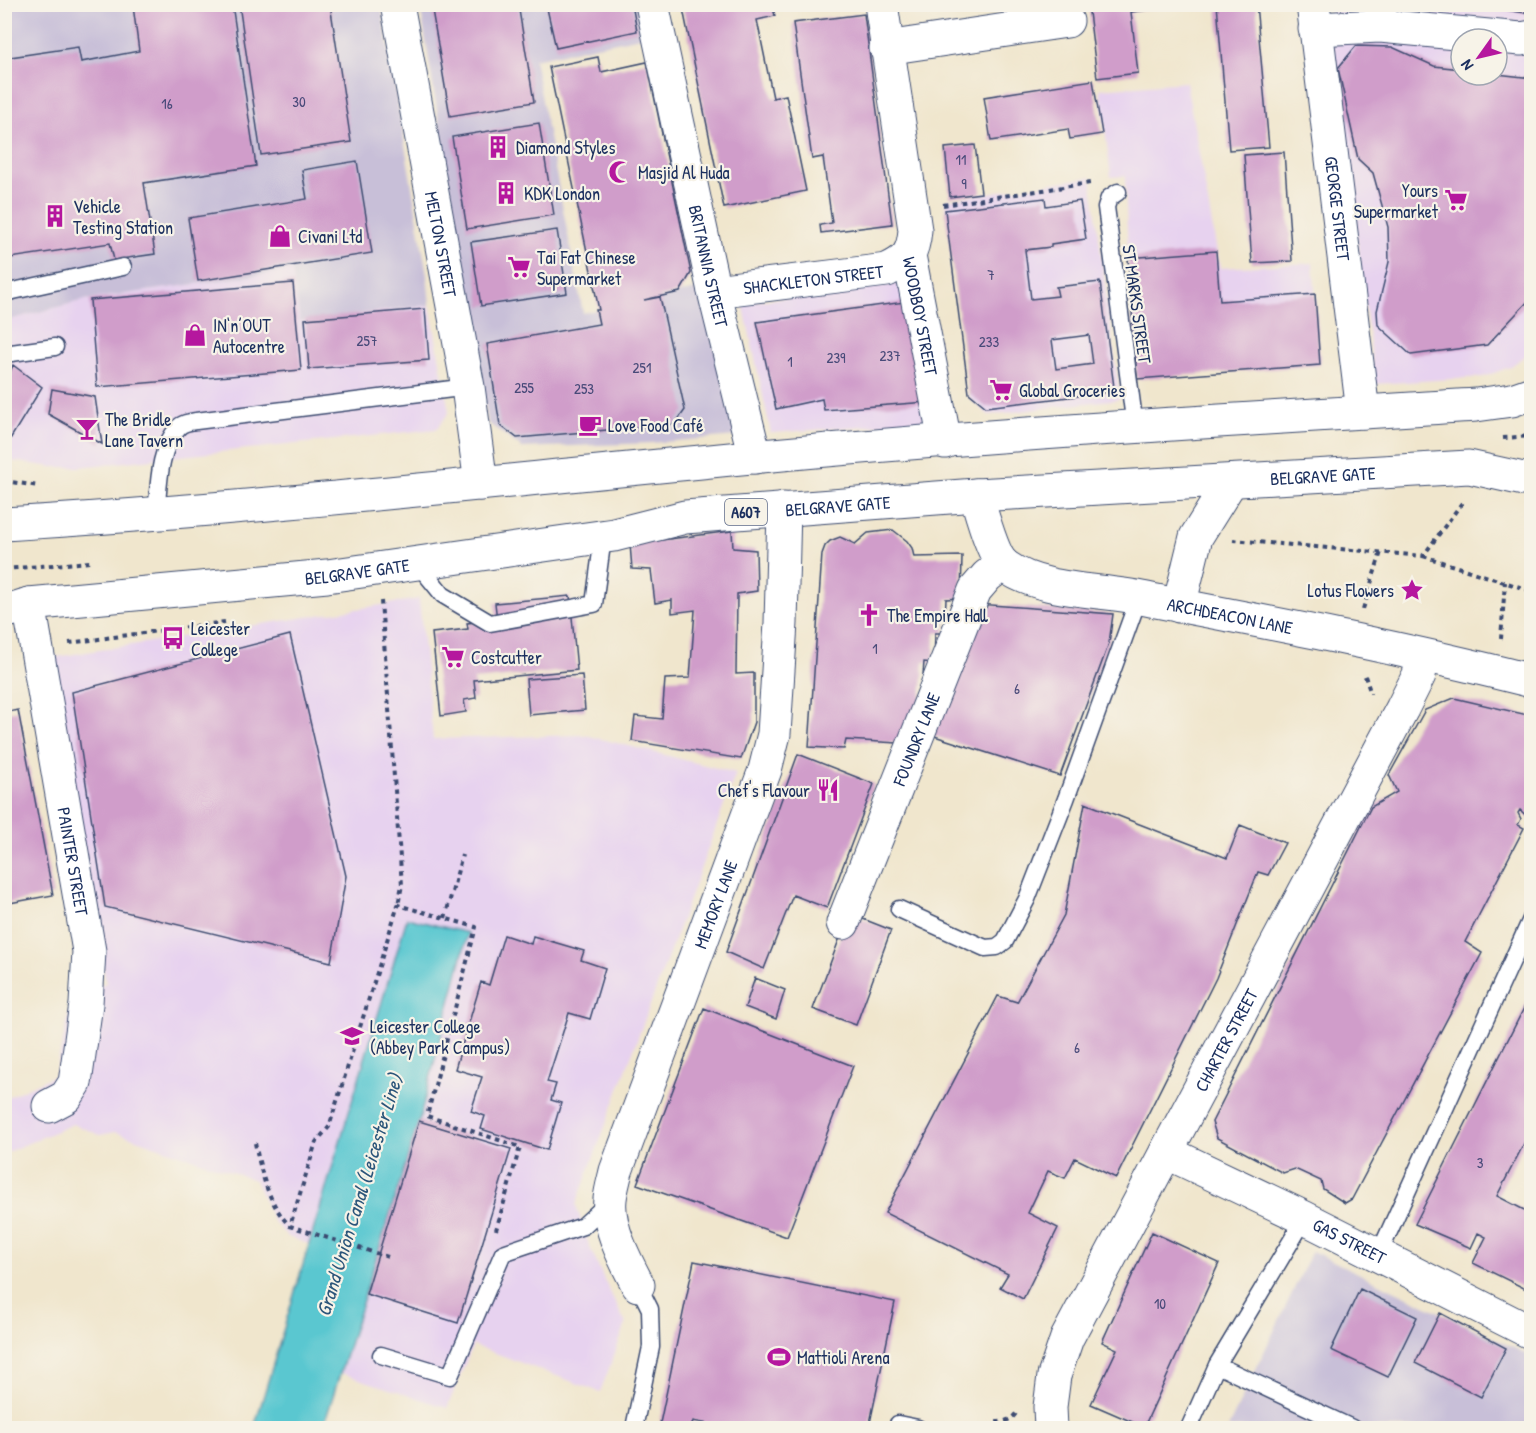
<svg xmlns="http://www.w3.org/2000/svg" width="1536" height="1433" viewBox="0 0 1536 1433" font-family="'Patrick Hand',sans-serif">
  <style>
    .built { fill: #e7d2ef; fill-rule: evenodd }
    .industrial { fill: #c8bfd8 }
    .water { fill: #5ac7d0; stroke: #3a7b97; stroke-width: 1.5 }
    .building { fill: #d09dca; fill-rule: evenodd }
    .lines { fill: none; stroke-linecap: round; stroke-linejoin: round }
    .service-casing { stroke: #3b4a6f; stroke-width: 19 }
    .minor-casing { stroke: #3b4a6f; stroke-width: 35 }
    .primary-casing { stroke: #3b4a6f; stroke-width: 35 }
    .path { stroke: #3b4a6f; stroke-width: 4; stroke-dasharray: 4.5 4.5; stroke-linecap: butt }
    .service { stroke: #fff; stroke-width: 16 }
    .minor { stroke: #fff; stroke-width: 33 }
    .primary { stroke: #fff; stroke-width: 33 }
    .labels { text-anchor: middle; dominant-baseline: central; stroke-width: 4.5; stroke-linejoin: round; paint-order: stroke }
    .number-label { font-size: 15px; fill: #484a79 }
    .shield { fill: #f7f3e8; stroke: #5d6a87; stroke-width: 1.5 }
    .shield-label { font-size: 16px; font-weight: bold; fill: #1b2f5e }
    .poi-label { font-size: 18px; fill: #1b2f5e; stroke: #f7f3e8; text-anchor: start }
    .street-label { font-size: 18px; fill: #1b2f5e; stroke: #f7f3e8 }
    .water-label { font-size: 20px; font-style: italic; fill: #2b557a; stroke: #f7f3e8 }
  </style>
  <rect width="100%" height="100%" fill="#f7f3e8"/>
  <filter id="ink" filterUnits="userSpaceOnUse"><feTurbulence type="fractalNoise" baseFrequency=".0167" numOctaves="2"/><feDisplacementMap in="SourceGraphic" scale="12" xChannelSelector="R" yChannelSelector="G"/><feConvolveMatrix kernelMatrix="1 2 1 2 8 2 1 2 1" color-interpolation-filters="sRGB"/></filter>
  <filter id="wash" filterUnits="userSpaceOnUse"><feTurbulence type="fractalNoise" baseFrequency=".008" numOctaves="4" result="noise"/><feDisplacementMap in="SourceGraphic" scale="24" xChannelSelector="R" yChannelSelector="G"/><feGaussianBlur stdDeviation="1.35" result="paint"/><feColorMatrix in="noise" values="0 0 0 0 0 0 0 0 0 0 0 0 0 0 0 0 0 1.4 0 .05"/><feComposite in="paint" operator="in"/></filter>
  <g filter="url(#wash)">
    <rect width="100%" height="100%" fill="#f0e6cd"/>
    <path class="built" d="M1330,5H1531V351L1510,367L1483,377L1375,384L1333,46ZM1461,39H1497V75H1461Z
      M1186,82L1220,268L1313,263L1320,365L1137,379L1128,258L1125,176L1111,177L1100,89Z
      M1091,177L1120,399L989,415L970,399L945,200Z
      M292,270L300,321L430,305L449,412L437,429L78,467H53L5,460V321L84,300Z
      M920,281L937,421L771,433L743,303Z
      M419,599L433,739L585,735L736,773L576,1205L589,1245L606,1284L626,1324L600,1392L473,1345L447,1408L341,1373L374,1266L288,1237L273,1221L255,1180L116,1132L100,1135L73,1124L5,1153L4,1099L55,1075L73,996L106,983L50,658Z"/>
    <path class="industrial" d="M5,5H381L427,275L430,305L300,321L292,270L84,300L5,321Z
      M420,5H643L650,35L534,59L583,313L700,289L737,436L651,443L522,448L488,423Z
      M1312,1251L1531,1356V1428H1228Z"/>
    <path class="water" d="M407,918L468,933L419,1121L323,1428H254Z"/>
    <g id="blocks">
      <path class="building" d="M144,4H232L256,166L144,183L155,254L114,260L110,243L4,259V58L78,47L81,62L139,51L133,6Z
        M239,4H330L351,142L261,155Z
        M431,4H518L534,102L450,116Z
        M546,4H632L637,31L556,48Z
        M682,4H772L775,16L757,20L773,98L786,95L806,191L724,208Z
        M1088,4H1156V9L1131,12L1138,73L1097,78Z
        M1217,4H1256L1269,147L1229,150Z
        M1467,4H1526L1525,13Z
        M864,14L892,224L821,233L820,225L832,223L823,157L812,159L793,23Z
        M1356,46L1392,47L1434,66L1461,69V75L1497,74L1532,78V297L1487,345L1411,355L1378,325L1377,311L1389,262L1388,227L1373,173L1358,159L1338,68Z
        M598,57L601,72L647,62L691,273L680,292L644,300L660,297L685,410L675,424L517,438L500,425L487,344L599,324L596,310H599L549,67Z
        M1093,80L1102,134L1070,139L1068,129L991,141L984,97Z
        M539,123L554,215L467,229L452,137Z
        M975,145L981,193L950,197L945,148Z
        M1284,152L1292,261L1252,263L1244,155Z
        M357,161L372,253L198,281L188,218L307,199L302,170Z
        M1045,198L1046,206L1080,201L1086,239L1051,244V247L1025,250L1031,299L1058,296L1056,287L1100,282L1114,387L1110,392L986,407L969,393L945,210ZM1089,335L1093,364L1056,369L1052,340Z
        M557,230L567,293L481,306L471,242Z
        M1216,251L1220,301L1315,294L1320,365L1137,379L1128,258Z
        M293,283L301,370L97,387L90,300Z
        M912,301L927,402L824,410L822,399L776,409L757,322Z
        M425,309L429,360L309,369L305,319Z
        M13,365L42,387L4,449V377H8Z
        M52,389L95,397L102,444L48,414Z
        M893,530L907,541L912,548L914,557L962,556L961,598L946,599L944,633H935L934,663L924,662L921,700L898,743L846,740L844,749L809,747L822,554L825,546L830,541L840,537L855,544L868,533Z
        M732,531L733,548L756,550L757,591L737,594L736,674L754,673V722L741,759L632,741L635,716L662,719L665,679L690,678L695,610L672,613V600L655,603L651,570L632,569L630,544Z
        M570,596L577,670L474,680L476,698L464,700L466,712L441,716L432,633L468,629L467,623L497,620L495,603Z
        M977,604L1113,614L1109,643L1060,776L925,733Z
        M290,635L346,876L331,962L105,907L72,692Z
        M582,675L585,710L529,715L526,679Z
        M1454,698L1532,716V821L1520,810L1518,813L1521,819L1518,825L1524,828L1465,942L1482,953L1352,1199L1345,1203L1323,1189L1321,1181L1295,1169L1283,1173L1217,1138L1212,1122L1371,807L1397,792L1389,775L1425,710Z
        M18,710L53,895L4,904V713Z
        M798,754L874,784L827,908L793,895L764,969L726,952Z
        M1085,803L1227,858L1240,825L1285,843L1268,875L1258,872L1216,978L1116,1178L1075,1158L1065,1178L1048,1171L1028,1213L1058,1228L1023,1299L1000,1287L1008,1274L885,1213L998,996L1017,1002L1064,915Z
        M858,917L891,930L856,1025L813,1009L842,932Z
        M504,935L531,944L533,936L584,951L581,960L605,968L590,1019L569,1013L547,1082L556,1084L551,1100L561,1103L547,1150L481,1129L485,1116L471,1111L482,1077L455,1069L481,982L489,985Z
        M755,978L785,990L776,1019L745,1007Z
        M1532,992V1128L1497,1196L1532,1214V1292L1473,1263L1486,1237L1478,1233L1471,1248L1415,1224Z
        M704,1008L853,1066L787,1237L637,1184Z
        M419,1121L511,1149L458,1323L366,1294Z
        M1152,1232L1219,1263L1144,1427L1091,1404L1117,1349L1102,1342Z
        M694,1261L895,1302L869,1428H731L693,1421L691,1428H659Z
        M1360,1289L1417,1317L1388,1377L1331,1350Z
        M1440,1313L1506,1348L1481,1397L1415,1363Z"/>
    </g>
  </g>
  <g filter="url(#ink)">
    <use href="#blocks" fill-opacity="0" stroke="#3b4a6f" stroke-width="1.5"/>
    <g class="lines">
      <g class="service-casing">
        <path id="service" d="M1118,192L1109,198L1106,207L1135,427
          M4,293L123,267
          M4,354L55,347
          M156,515C159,487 158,449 178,428C182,423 190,422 196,421L468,387
          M417,563L443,595L490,623L594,604L603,537
          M899,909L985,948L997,947L1005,941L1027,899L1066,799L1139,597
          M1378,1256L1532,917
          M381,1355L450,1376L503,1253L583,1226L609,1202
          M1217,1365L1352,1428
          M898,1424L918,1428
          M634,1428L651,1347L650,1309L638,1285
          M1189,1428L1217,1365L1305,1218"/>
      </g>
      <g class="minor-casing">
        <g id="minor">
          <path id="s1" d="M397,4L468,387L481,484"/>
          <path id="s2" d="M652,4L714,291L755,457"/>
          <path id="s3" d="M1313,4L1363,412"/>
          <path d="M1315,29L1380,26L1521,39L1532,37"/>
          <path d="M886,48L1067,21"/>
          <path id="s4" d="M909,255L945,442"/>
          <path id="s5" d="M714,291L887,270C908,260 913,253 915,230L881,4"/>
          <path id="s6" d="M976,495C981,511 993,557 1005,566C1041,592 1098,589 1141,598C1271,623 1403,648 1532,681"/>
          <path id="s7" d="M29,604L89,951L86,1004L75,1083L66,1097L49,1106"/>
          <path d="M1179,606L1196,537L1231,481"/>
          <path id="s8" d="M843,923L975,590L987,576L1003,564"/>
          <path id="s9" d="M1166,1152L1305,1218L1532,1333"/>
          <path id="s10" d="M638,1285C626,1262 607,1227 610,1199C611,1190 614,1180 616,1171L765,770L774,734L781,623L784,509"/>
          <path id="s11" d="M1051,1428L1050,1407L1054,1376L1067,1338L1402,709L1419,675L1423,656"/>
        </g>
      </g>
      <g class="primary-casing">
        <g id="primary">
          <path d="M4,524C254,509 502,481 751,457C992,434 1234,420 1476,405L1512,400L1532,393"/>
          <path id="s12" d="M4,612L29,604L327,576L614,535L685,517L976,495L1469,467L1532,481"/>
        </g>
      </g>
      <path class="path" d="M943,205L1090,183
        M1503,438L1532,436
        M4,481L39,486
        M1233,540L1423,556L1464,500
        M1423,556L1532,591
        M4,569L90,562
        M381,601L402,885L398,905
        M1363,609L1381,552
        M1501,639L1505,582
        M69,643L225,622
        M1365,676L1370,691V694
        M445,918L462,855
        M255,1143C261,1172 268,1203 289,1225
        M388,1257L290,1226L316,1142L329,1127L398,905L476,927L427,1116L520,1147L496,1230
        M993,1428V1422C1004,1422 1011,1421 1017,1412"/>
      <use href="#service" class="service"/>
      <use href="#minor" class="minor"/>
      <use href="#primary" class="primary"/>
    </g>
  </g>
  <defs>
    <g id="building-bare" transform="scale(1.8)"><path d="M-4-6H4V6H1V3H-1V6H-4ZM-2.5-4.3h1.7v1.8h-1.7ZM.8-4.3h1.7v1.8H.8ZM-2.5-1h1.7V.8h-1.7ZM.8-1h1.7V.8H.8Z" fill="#b5179e" stroke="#f7f3e8" stroke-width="2.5" paint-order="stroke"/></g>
    <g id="mosque-bare" transform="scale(1.8)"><path d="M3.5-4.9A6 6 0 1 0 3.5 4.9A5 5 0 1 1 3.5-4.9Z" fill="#b5179e" stroke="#f7f3e8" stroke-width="2.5" paint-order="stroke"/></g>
    <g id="supermarket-bare" transform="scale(1.8)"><path d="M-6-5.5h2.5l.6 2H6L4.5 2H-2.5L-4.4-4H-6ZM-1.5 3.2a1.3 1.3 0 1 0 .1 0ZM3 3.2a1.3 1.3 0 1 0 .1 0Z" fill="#b5179e" stroke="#f7f3e8" stroke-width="2.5" paint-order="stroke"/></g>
    <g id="shop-bare" transform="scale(1.8)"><path d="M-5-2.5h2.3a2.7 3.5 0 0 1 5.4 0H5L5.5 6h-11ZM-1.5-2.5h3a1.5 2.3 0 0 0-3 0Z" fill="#b5179e" stroke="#f7f3e8" stroke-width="2.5" paint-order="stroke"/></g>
    <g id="cafe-bare" transform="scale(1.8)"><path d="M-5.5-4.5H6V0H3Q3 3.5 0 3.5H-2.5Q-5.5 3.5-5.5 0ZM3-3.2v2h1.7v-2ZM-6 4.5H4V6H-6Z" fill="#b5179e" stroke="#f7f3e8" stroke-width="2.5" paint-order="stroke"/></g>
    <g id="bar-bare" transform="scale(1.8)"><path d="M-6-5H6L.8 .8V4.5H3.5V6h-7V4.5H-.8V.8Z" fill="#b5179e" stroke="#f7f3e8" stroke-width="2.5" paint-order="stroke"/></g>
    <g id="sight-bare" transform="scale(1.8)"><path d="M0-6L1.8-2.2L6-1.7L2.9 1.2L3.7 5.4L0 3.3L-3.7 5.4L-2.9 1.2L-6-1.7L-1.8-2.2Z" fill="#b5179e" stroke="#f7f3e8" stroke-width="2.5" paint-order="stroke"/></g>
    <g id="church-bare" transform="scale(1.8)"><path d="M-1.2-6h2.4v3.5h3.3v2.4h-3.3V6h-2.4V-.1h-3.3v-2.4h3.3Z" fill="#b5179e" stroke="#f7f3e8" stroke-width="2.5" paint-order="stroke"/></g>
    <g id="bus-bare" transform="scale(1.8)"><path d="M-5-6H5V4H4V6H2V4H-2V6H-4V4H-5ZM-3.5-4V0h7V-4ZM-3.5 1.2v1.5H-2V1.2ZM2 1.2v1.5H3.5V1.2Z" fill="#b5179e" stroke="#f7f3e8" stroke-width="2.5" paint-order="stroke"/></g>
    <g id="restaurant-bare" transform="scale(1.8)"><path d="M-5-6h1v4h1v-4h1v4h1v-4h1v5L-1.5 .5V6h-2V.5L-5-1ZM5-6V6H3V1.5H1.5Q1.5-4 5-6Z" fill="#b5179e" stroke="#f7f3e8" stroke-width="2.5" paint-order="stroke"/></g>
    <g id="university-bare" transform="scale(1.8)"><path d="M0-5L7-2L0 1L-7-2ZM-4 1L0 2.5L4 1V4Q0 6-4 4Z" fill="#b5179e" stroke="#f7f3e8" stroke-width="2.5" paint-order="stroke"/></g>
    <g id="stadium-bare" transform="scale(1.8)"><path d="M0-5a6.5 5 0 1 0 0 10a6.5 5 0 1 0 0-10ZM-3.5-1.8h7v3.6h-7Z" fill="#b5179e" stroke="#f7f3e8" stroke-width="2.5" paint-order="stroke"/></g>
  </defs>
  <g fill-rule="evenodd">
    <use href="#building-bare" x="498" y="147"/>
    <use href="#mosque-bare" x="620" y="172"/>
    <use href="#building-bare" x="506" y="193"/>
    <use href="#supermarket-bare" x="1456" y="200"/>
    <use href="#building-bare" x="55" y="216"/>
    <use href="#shop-bare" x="280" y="236"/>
    <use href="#supermarket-bare" x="519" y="267"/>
    <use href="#shop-bare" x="195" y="335"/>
    <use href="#supermarket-bare" x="1001" y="390"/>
    <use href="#cafe-bare" x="590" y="425"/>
    <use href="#bar-bare" x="87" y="429"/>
    <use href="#sight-bare" x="1412" y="590"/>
    <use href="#church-bare" x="869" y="615"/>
    <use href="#bus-bare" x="173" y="638"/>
    <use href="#supermarket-bare" x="453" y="657"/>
    <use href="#restaurant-bare" x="828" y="790"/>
    <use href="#university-bare" x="352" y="1036"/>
    <use href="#stadium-bare" x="779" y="1357"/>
  </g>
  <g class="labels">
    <g class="number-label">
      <text x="299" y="101">30</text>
      <text x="167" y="103">16</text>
      <text x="961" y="159">11</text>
      <text x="964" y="183">9</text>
      <text x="991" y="274">7</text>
      <text x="367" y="340">257</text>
      <text x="989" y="341">233</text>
      <text x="890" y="355">237</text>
      <text x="836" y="357">239</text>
      <text x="790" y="361">1</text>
      <text x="642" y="367">251</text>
      <text x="524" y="387">255</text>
      <text x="584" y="388">253</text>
      <text x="875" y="648">1</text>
      <text x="1017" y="688">6</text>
      <text x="1077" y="1047">6</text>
      <text x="1480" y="1162">3</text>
      <text x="1160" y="1303">10</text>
    </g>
    <rect class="shield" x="725" y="499" width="42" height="26" rx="4.5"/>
    <g class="shield-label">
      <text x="746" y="512">A607</text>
    </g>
    <g class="poi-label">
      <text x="516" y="147">Diamond Styles</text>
      <text x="638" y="172">Masjid Al Huda</text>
      <text x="1438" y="190" text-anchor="end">Yours<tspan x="1438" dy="21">Supermarket</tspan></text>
      <text x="524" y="193">KDK London</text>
      <text x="73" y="206">Vehicle<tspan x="73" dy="21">Testing Station</tspan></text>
      <text x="298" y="236">Civani Ltd</text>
      <text x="537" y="257">Tai Fat Chinese<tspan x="537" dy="21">Supermarket</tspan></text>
      <text x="213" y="325">IN‘n’OUT<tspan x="213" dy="21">Autocentre</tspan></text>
      <text x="1019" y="390">Global Groceries</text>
      <text x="105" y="419">The Bridle<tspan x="105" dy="21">Lane Tavern</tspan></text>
      <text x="608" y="425">Love Food Café</text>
      <text x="1394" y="590" text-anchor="end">Lotus Flowers</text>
      <text x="887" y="615">The Empire Hall</text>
      <text x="191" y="628">Leicester<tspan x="191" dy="21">College</tspan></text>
      <text x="471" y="657">Costcutter</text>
      <text x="810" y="790" text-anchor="end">Chef's Flavour</text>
      <text x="370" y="1026">Leicester College<tspan x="370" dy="21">(Abbey Park Campus)</tspan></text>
      <text x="797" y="1357">Mattioli Arena</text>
    </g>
    <g class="street-label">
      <text stroke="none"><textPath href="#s3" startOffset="206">GEORGE STREET</textPath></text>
      <text stroke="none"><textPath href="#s1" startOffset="244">MELTON STREET</textPath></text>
      <text stroke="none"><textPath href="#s2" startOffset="268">BRITANNIA STREET</textPath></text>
      <text stroke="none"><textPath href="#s5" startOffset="100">SHACKLETON STREET</textPath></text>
      <text transform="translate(1137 304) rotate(82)">ST MARKS STREET</text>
      <text stroke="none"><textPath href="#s4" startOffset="62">WOODBOY STREET</textPath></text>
      <text stroke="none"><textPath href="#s12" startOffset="1328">BELGRAVE GATE</textPath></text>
      <text stroke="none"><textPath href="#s12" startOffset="842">BELGRAVE GATE</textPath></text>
      <text stroke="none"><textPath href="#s12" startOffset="356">BELGRAVE GATE</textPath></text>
      <text stroke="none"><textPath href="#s6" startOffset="309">ARCHDEACON LANE</textPath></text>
      <text stroke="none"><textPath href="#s8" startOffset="198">FOUNDRY LANE</textPath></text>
      <text stroke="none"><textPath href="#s7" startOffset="261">PAINTER STREET</textPath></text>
      <text stroke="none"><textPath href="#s10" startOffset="405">MEMORY LANE</textPath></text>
      <text stroke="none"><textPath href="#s11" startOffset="430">CHARTER STREET</textPath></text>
      <text stroke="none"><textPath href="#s9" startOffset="204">GAS STREET</textPath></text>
    </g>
    <g class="water-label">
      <text transform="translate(359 1195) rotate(-73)">Grand Union Canal (Leicester Line)</text>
    </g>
  </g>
  <rect width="1536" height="1433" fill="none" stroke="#f7f3e8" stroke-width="24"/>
  <g transform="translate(1479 57) rotate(236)"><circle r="28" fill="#f7f3e8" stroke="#9fa5b1" stroke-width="1.5"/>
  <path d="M0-4.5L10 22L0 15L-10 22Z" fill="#b5179e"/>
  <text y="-9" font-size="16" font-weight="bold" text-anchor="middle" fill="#1b2f5e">N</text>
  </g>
</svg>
